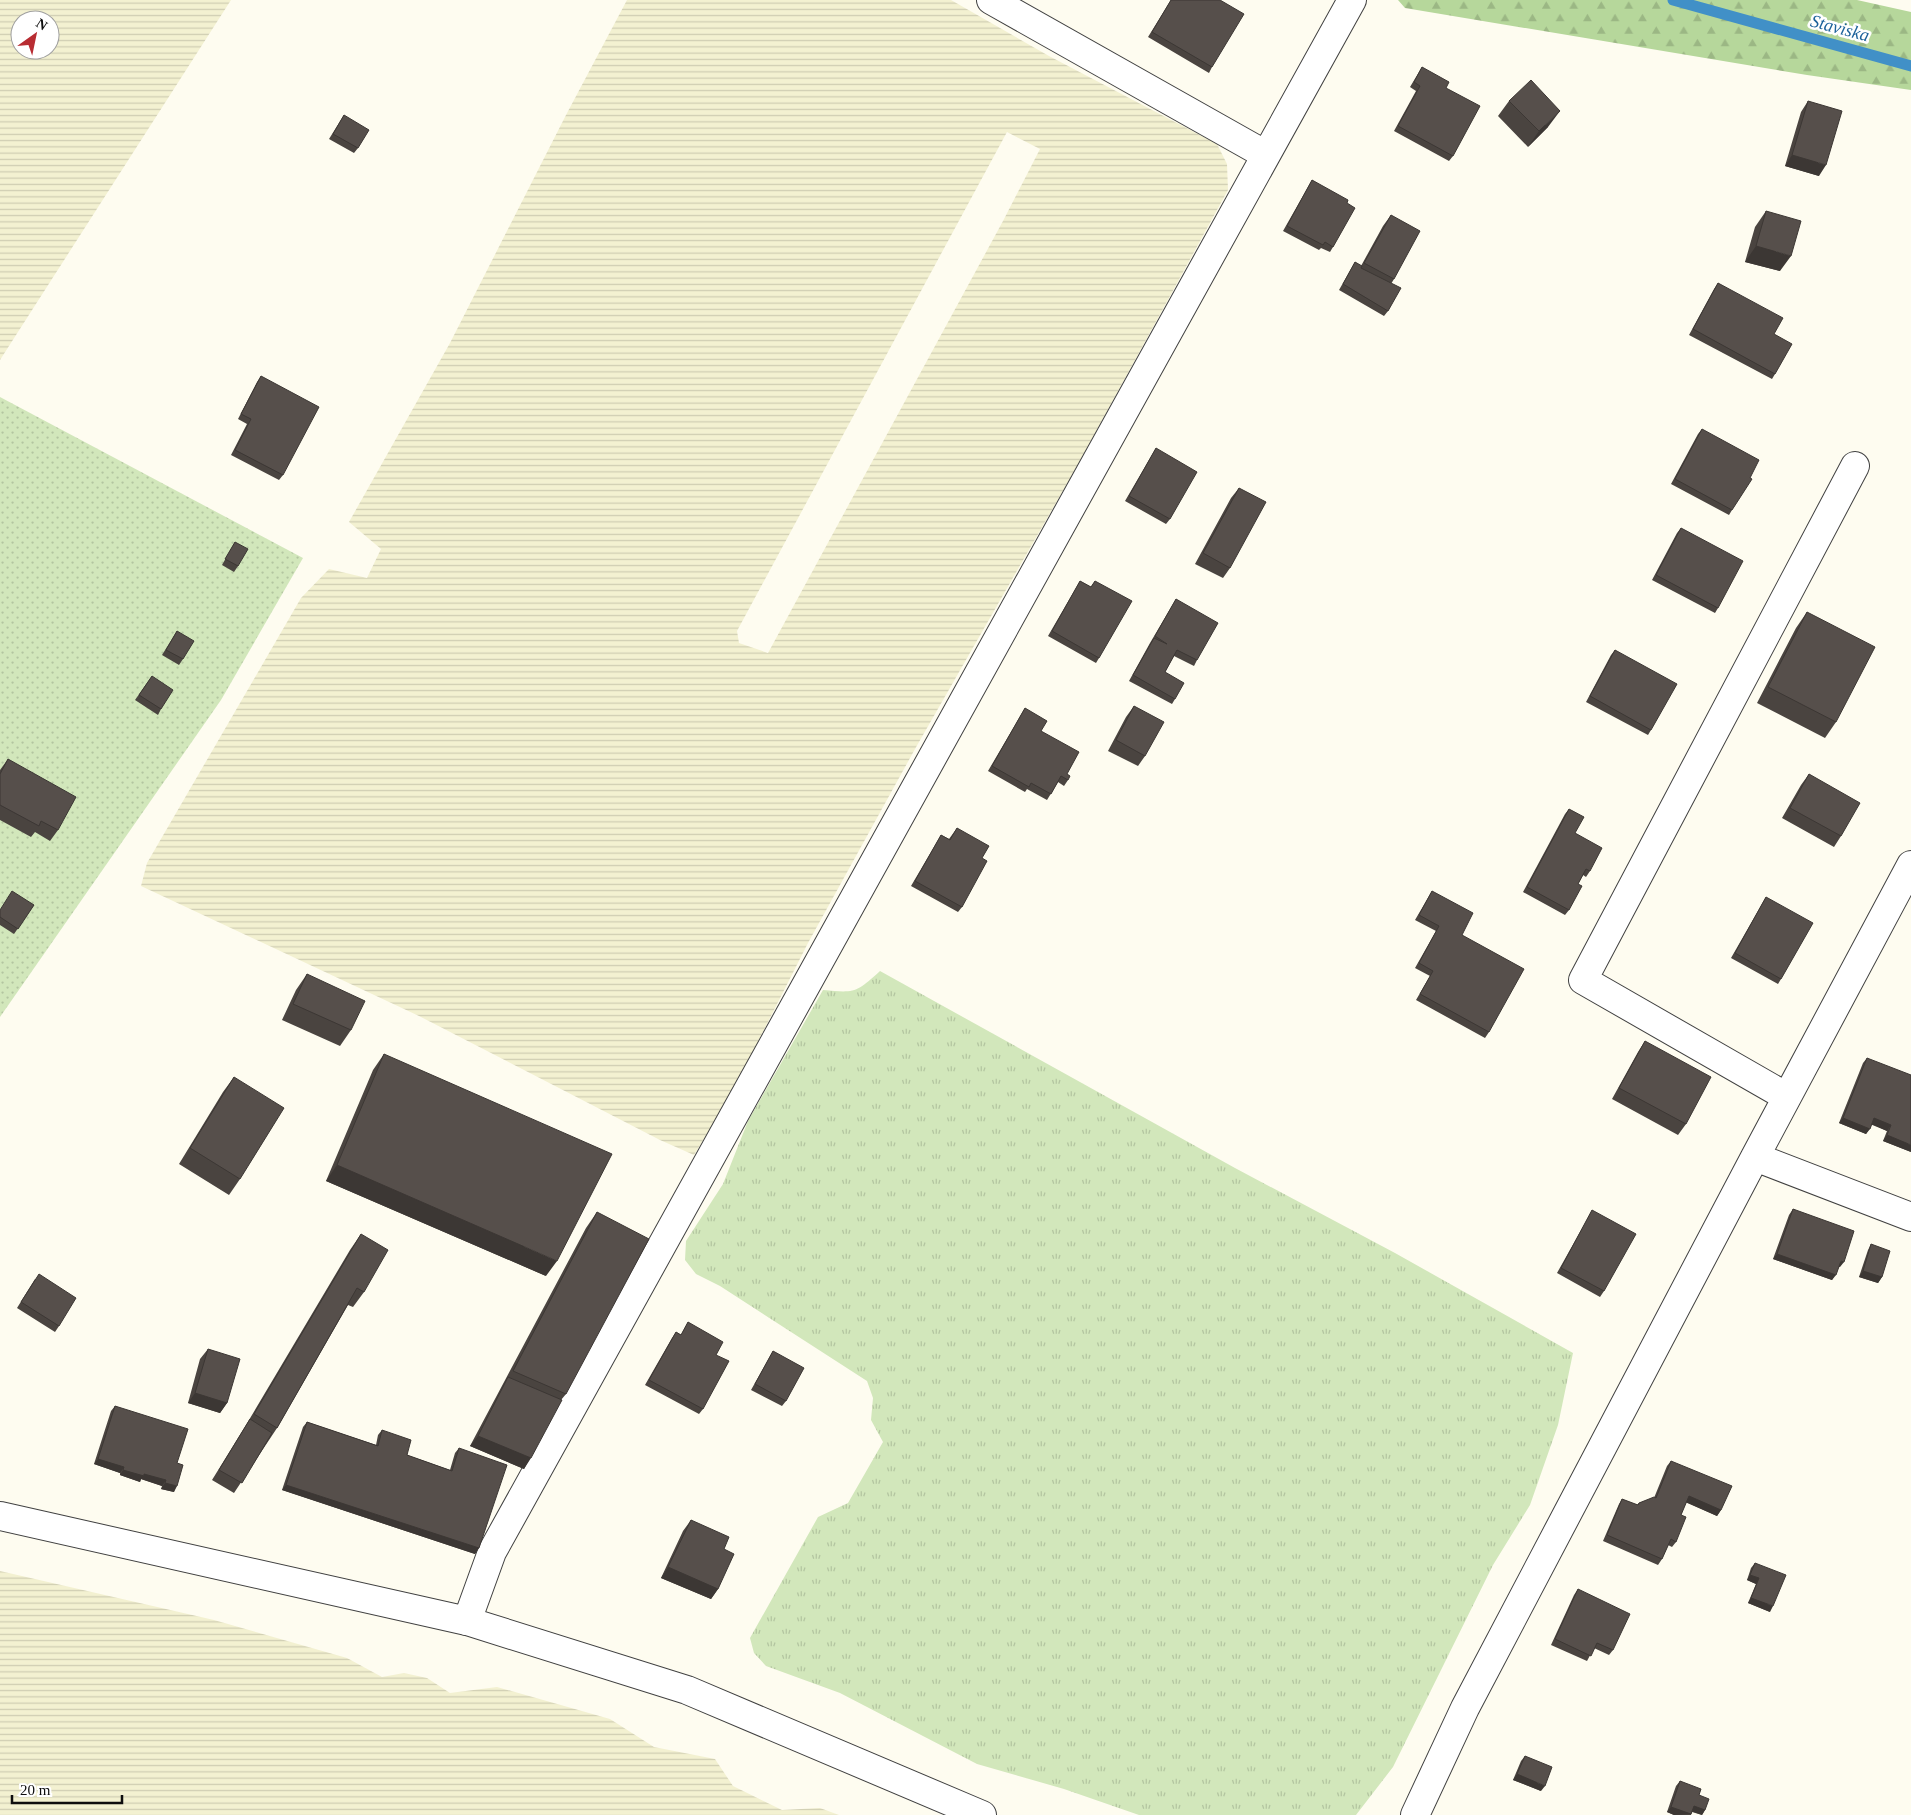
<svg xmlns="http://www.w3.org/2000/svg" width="1911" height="1815" viewBox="0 0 1911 1815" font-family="Georgia,serif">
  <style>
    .farmland { fill: url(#farmland-rules); fill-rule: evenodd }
    .grass { fill: url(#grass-tufts) }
    .forest { fill: url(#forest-firs) }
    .garden { fill: url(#garden-dots) }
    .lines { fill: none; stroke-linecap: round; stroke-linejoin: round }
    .stream { stroke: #4190c7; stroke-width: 11 }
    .minor-casing { stroke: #414141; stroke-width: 30 }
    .tertiary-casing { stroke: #414141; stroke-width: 30 }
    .minor { stroke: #fff; stroke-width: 28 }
    .tertiary { stroke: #fff; stroke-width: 28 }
    .wall { fill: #4a4440 }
    .shaded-wall { fill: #3c3734 }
    .building { fill: #564f4b; stroke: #3c3734 }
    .labels { text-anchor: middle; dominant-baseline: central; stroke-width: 5; stroke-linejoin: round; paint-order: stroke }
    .water-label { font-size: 18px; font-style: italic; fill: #1d629a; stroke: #fff }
  </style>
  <defs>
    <pattern id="farmland-rules" width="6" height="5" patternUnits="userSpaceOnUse" patternTransform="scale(1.25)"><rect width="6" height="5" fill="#f3f1d1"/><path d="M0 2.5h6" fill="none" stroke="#cfcdb2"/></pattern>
    <pattern id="grass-tufts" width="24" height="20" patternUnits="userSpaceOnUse" patternTransform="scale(1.25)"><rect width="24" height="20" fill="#d2e7bb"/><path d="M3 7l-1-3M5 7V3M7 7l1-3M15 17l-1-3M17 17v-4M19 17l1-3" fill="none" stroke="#b3c5a0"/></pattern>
    <pattern id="forest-firs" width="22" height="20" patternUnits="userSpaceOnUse" patternTransform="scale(1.25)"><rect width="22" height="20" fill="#b6d79b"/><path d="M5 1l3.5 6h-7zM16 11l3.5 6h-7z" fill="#9bb784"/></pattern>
    <pattern id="garden-dots" width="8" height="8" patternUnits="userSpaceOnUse" patternTransform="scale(1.25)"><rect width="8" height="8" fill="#d2e7bb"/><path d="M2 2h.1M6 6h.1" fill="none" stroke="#b3c5a0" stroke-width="1.8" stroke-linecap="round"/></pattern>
  </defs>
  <rect width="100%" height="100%" fill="#fefcf0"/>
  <path class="farmland" d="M0,0H231L0,360ZM20,20H50V50H20Z
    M627,0H951L1049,56L1217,144L1227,164L1228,190L1077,466L915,749L808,943L733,1091L694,1155L660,1140L419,1016L141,886L147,863L301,598L329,569L367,578L381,549L349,522L450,343L566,115ZM1007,132L1040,149L1003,221L768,653L739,643L737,631Z
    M0,1571L214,1620L347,1658L382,1677L404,1673L427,1678L450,1693L497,1687L610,1719L654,1747L715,1759L733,1786L782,1810L820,1808L839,1815H0Z"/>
  <path class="grass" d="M880,971L1235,1168L1395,1253L1573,1353L1558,1425L1530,1505L1493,1565L1393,1767L1356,1815H1139L1064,1789L977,1764L840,1693L766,1666L754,1653L750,1638L818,1517L848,1503L883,1442L871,1420L873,1398L867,1381L720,1286L696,1274L685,1260L686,1241L723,1184L748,1121L823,990C855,993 856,993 880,971Z"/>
  <path class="forest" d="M1398,0H1857L1911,12V90L1807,75L1405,8Z"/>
  <path class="garden" d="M0,397L303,558L221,700L0,1017Z"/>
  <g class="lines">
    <path class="stream" d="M1673,0L1911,66"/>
    <g class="minor-casing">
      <path id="minor" d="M991,0L1266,155
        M1787,1097L1583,980L1855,466
        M1755,1157L1911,1217
        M467,1621L492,1552L1352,0
        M1415,1815L1465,1708L1755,1157L1911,865"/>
    </g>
    <g class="tertiary-casing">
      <path id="tertiary" d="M0,1516L467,1621L687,1690L982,1815"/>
    </g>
    <use href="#minor" class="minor"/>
    <use href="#tertiary" class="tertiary"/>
  </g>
  <path class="wall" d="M1171,0H1220L1212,67L1209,73L1148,37Z
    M1422,67L1446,88L1453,156L1449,161L1394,131L1416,91L1410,87Z
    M1509,101L1548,127L1528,147L1498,116Z
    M1808,101L1819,176L1785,166L1801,112Z
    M344,115L358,148L354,153L329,139Z
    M1312,180L1347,203L1333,247L1330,252L1321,248L1319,250L1283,231Z
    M1766,211L1780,271L1745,262L1755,227Z
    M1391,215L1394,279L1391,284L1388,311L1384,316L1339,290L1355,262L1361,266L1383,226Z
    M1718,283L1774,334L1775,374L1772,379L1689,335L1714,289Z
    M261,376L283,475L279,480L231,455L247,424L238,419L257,382Z
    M1702,429L1732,510L1729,515L1671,484L1698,434Z
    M1156,448L1170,519L1166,524L1125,501Z
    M1239,488L1230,568L1223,578L1195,564L1231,498Z
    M1681,528L1718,608L1715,613L1652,580L1677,533Z
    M235,542L238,566L234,572L222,565Z
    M1080,581L1091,587L1095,581L1099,658L1096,663L1048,636Z
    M1176,599L1197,660L1194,666L1174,656L1165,672L1175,699L1172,704L1129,681L1150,643Z
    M1807,612L1836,722L1825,738L1757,703L1796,628Z
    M177,631L183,659L179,665L162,655Z
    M1615,650L1651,730L1648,735L1586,702L1611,655Z
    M152,676L161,709L158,715L135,700Z
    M1134,706L1145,756L1138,766L1108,751L1126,717Z
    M1025,708L1041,731L1067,774L1068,780L1064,786L1058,782L1047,800L1027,789L1025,792L988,771Z
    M8,759L58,830L50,841L35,832L31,837L0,820V770Z
    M1809,774L1841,836L1834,847L1782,818L1801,785Z
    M1569,809L1575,833L1590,871L1586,877L1583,875L1578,884L1569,910L1565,915L1523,892L1565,814Z
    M957,828L982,858L962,907L958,912L911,886L941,835L949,839Z
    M1432,891L1462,935L1489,1032L1485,1038L1416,1000L1430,976L1415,968L1436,931L1415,920Z
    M1766,897L1781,979L1778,984L1731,958Z
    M34,905L14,934L0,925V910Z
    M307,974L351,1030L340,1046L282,1020L296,990Z
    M1645,1041L1686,1124L1678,1135L1612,1099L1638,1052Z
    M384,1054L546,1276L326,1181L373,1070Z
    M1867,1058L1911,1152L1883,1141L1887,1131L1872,1124L1866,1134L1839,1123L1863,1063Z
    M234,1077L240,1179L229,1195L179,1164L223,1092Z
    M1793,1209L1840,1267H1839L1832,1280L1773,1259L1789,1215Z
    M1592,1210L1604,1291L1600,1297L1557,1273L1589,1216Z
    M597,1212L566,1394L561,1400L524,1469L470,1446L586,1228Z
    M361,1234L364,1292L353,1307L348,1305L277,1428L234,1493L212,1480L246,1425L350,1250Z
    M1871,1244L1882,1277L1878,1283L1859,1277L1868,1250Z
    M35,1279L59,1326L55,1332L17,1308Z
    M688,1322L716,1355L703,1409L699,1414L645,1385L672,1338L676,1332L681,1335Z
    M208,1349L227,1403L220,1413L188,1403L200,1359Z
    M773,1351L786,1401L782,1406L751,1390Z
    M115,1406L177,1463L174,1492L161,1489L162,1486L141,1479L140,1482L120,1475V1473L94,1464L111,1411Z
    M307,1422L376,1445L378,1435L382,1430L407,1455L450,1470L455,1453L459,1448L479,1548L475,1554L282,1490L303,1427Z
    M1671,1461L1721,1510L1717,1516L1686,1502L1681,1515L1676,1542L1672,1547L1668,1545L1662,1559L1658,1565L1603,1541L1619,1504L1622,1499L1637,1505L1639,1503L1654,1498L1667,1466Z
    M691,1520L724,1549L718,1589L711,1599L661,1578L683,1531Z
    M1755,1563L1770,1612L1748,1603L1756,1584L1747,1580L1751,1568Z
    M1578,1589L1613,1650L1609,1655L1594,1648L1587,1661L1551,1645L1574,1595Z
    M1525,1756L1541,1791L1513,1780L1521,1761Z
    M1680,1781L1699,1795L1705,1810L1702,1815L1692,1812L1691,1815H1674L1667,1812L1676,1786Z"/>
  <path class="shaded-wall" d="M1560,111L1548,127L1528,147L1539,131Z
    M1792,155L1826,165L1819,176L1785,166Z
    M1756,246L1791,256L1780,271L1745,262Z
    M1843,1118L1870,1129L1866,1134L1839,1123Z
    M1874,1118L1891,1125L1887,1131L1870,1124Z
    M1887,1135L1911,1145V1152L1883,1141Z
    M337,1165L557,1261L546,1276L326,1181Z
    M1777,1254L1836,1275L1832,1280L1773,1259Z
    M1841,1261L1844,1262L1840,1267L1837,1266Z
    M1863,1271L1882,1277L1878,1283L1859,1277Z
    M195,1393L227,1403L220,1413L188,1403Z
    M478,1436L531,1458L524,1469L470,1446Z
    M98,1459L124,1467L120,1473L94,1464Z
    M123,1470L144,1474L166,1480L162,1486L141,1479L140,1482L120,1475Z
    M165,1483L177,1486L174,1492L161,1489Z
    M286,1485L479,1548L475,1554L282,1490Z
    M1689,1496L1721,1510L1717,1516L1685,1502Z
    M668,1567L718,1589L711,1599L661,1578Z
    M1750,1575L1759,1578L1756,1584L1747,1580Z
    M1751,1598L1773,1606L1770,1612L1748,1603Z
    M1517,1774L1545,1786L1541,1791L1513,1780Z
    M1694,1806L1705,1810L1702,1815L1691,1811Z
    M1671,1807L1691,1814L1674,1815L1667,1812Z"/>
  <path class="building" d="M1171,0H1220L1244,14L1212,67L1152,32Z
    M1422,67L1449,82L1446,88L1480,106L1453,156L1398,126L1420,86L1414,82Z
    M1531,80L1560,111L1539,131L1509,101Z
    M1808,101L1842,111L1826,165L1792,155Z
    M344,115L369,130L358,148L333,134Z
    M1312,180L1348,200L1347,203L1355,208L1333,247L1325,242L1323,245L1287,226Z
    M1766,211L1801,221L1791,256L1756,246Z
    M1391,215L1420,231L1394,279L1364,263Z
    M1355,262L1362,266L1361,268L1401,288L1388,311L1343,284Z
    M1718,283L1783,318L1774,334L1792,344L1775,374L1693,329Z
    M261,376L319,407L283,475L235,450L251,419L241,414Z
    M1702,429L1759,460L1750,478L1752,479L1732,510L1675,479Z
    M1156,448L1197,472L1170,519L1129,496Z
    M1239,488L1266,502L1230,568L1203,553Z
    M1681,528L1743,561L1718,608L1656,575Z
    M235,542L248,549L238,566L225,559Z
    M1080,581L1091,587L1095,581L1132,601L1099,658L1052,631Z
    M1176,599L1218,623L1197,660L1177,650L1165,672L1184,683L1175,699L1133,675L1154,638L1167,644L1155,636Z
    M1807,612L1875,647L1836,722L1768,687Z
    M177,631L194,641L183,659L166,650Z
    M1615,650L1677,684L1651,730L1590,696Z
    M152,676L173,690L161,709L139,695Z
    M1134,706L1164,722L1145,756L1116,740Z
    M1025,708L1047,721L1041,731L1079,752L1067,774L1070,776L1068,780L1061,776L1051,794L1031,783L1029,787L992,766Z
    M8,759L76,797L58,830L41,821L39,826L0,805V774Z
    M1809,774L1860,803L1841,836L1790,808Z
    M1569,809L1584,817L1575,833L1602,848L1590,871L1586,869L1578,884L1582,886L1569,910L1527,887Z
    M957,828L989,846L982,858L987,861L962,907L915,881L941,835L950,840Z
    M12,891L34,905L18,929L0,917V910Z
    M1432,891L1473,913L1462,935L1524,969L1489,1032L1420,994L1433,971L1419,963L1439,926L1419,915Z
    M1766,897L1813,923L1781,979L1735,953Z
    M307,974L365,1001L351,1030L293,1004Z
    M1645,1041L1711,1077L1686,1124L1619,1088Z
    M384,1054L612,1154L557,1261L337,1165Z
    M1867,1058L1911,1075V1145L1887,1135L1891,1125L1874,1118L1870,1129L1843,1118Z
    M234,1077L284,1108L240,1179L190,1148Z
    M1793,1209L1854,1231L1844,1262L1841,1261L1836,1275L1777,1254Z
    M1592,1210L1636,1234L1604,1291L1561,1268Z
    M597,1212L649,1239L566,1394L513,1371Z
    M361,1234L388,1250L364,1292L357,1288L277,1428L254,1414Z
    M1871,1244L1890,1251L1882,1277L1863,1271Z
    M39,1274L76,1298L59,1326L21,1302Z
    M688,1322L723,1342L716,1355L729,1361L703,1409L649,1380L676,1332L681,1335Z
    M208,1349L240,1359L227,1403L195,1393Z
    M773,1351L804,1368L786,1401L755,1384Z
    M508,1377L562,1400L531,1458L478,1436Z
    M115,1406L188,1429L177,1463L183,1465L177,1486L165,1483L166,1480L144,1474V1476L123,1470L124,1467L98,1459Z
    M250,1419L272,1433L242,1483L219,1470Z
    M307,1422L378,1446L382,1430L411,1440L407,1455L452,1471L459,1448L507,1465L479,1548L286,1485Z
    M1671,1461L1732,1486L1721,1510L1689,1496L1681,1515L1686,1517L1676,1542L1671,1539L1662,1559L1607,1535L1622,1499L1638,1505L1639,1503L1654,1497L1656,1498Z
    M691,1520L729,1537L724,1549L734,1554L718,1589L668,1567Z
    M1755,1563L1786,1575L1773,1606L1751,1598L1759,1578L1750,1575Z
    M1578,1589L1630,1614L1613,1650L1597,1643L1591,1656L1555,1639Z
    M1525,1756L1552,1767L1545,1786L1517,1774Z
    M1680,1781L1701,1789L1699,1795L1709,1799L1705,1810L1694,1806L1691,1814L1671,1807Z"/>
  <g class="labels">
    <g class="water-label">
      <text transform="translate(1840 28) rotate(15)">Staviska</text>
    </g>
  </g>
  <g transform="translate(35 35) rotate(33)"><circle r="24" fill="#ffffff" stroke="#9f9f9f"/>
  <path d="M0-4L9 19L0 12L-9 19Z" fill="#b82c32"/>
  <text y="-8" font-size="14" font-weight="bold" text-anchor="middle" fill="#0e0e0e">N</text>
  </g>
  <path d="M12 1795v8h110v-8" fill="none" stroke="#0e0e0e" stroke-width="2.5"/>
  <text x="20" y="1795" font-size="15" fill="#0e0e0e" stroke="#ffffff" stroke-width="4" paint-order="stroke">20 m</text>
</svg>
